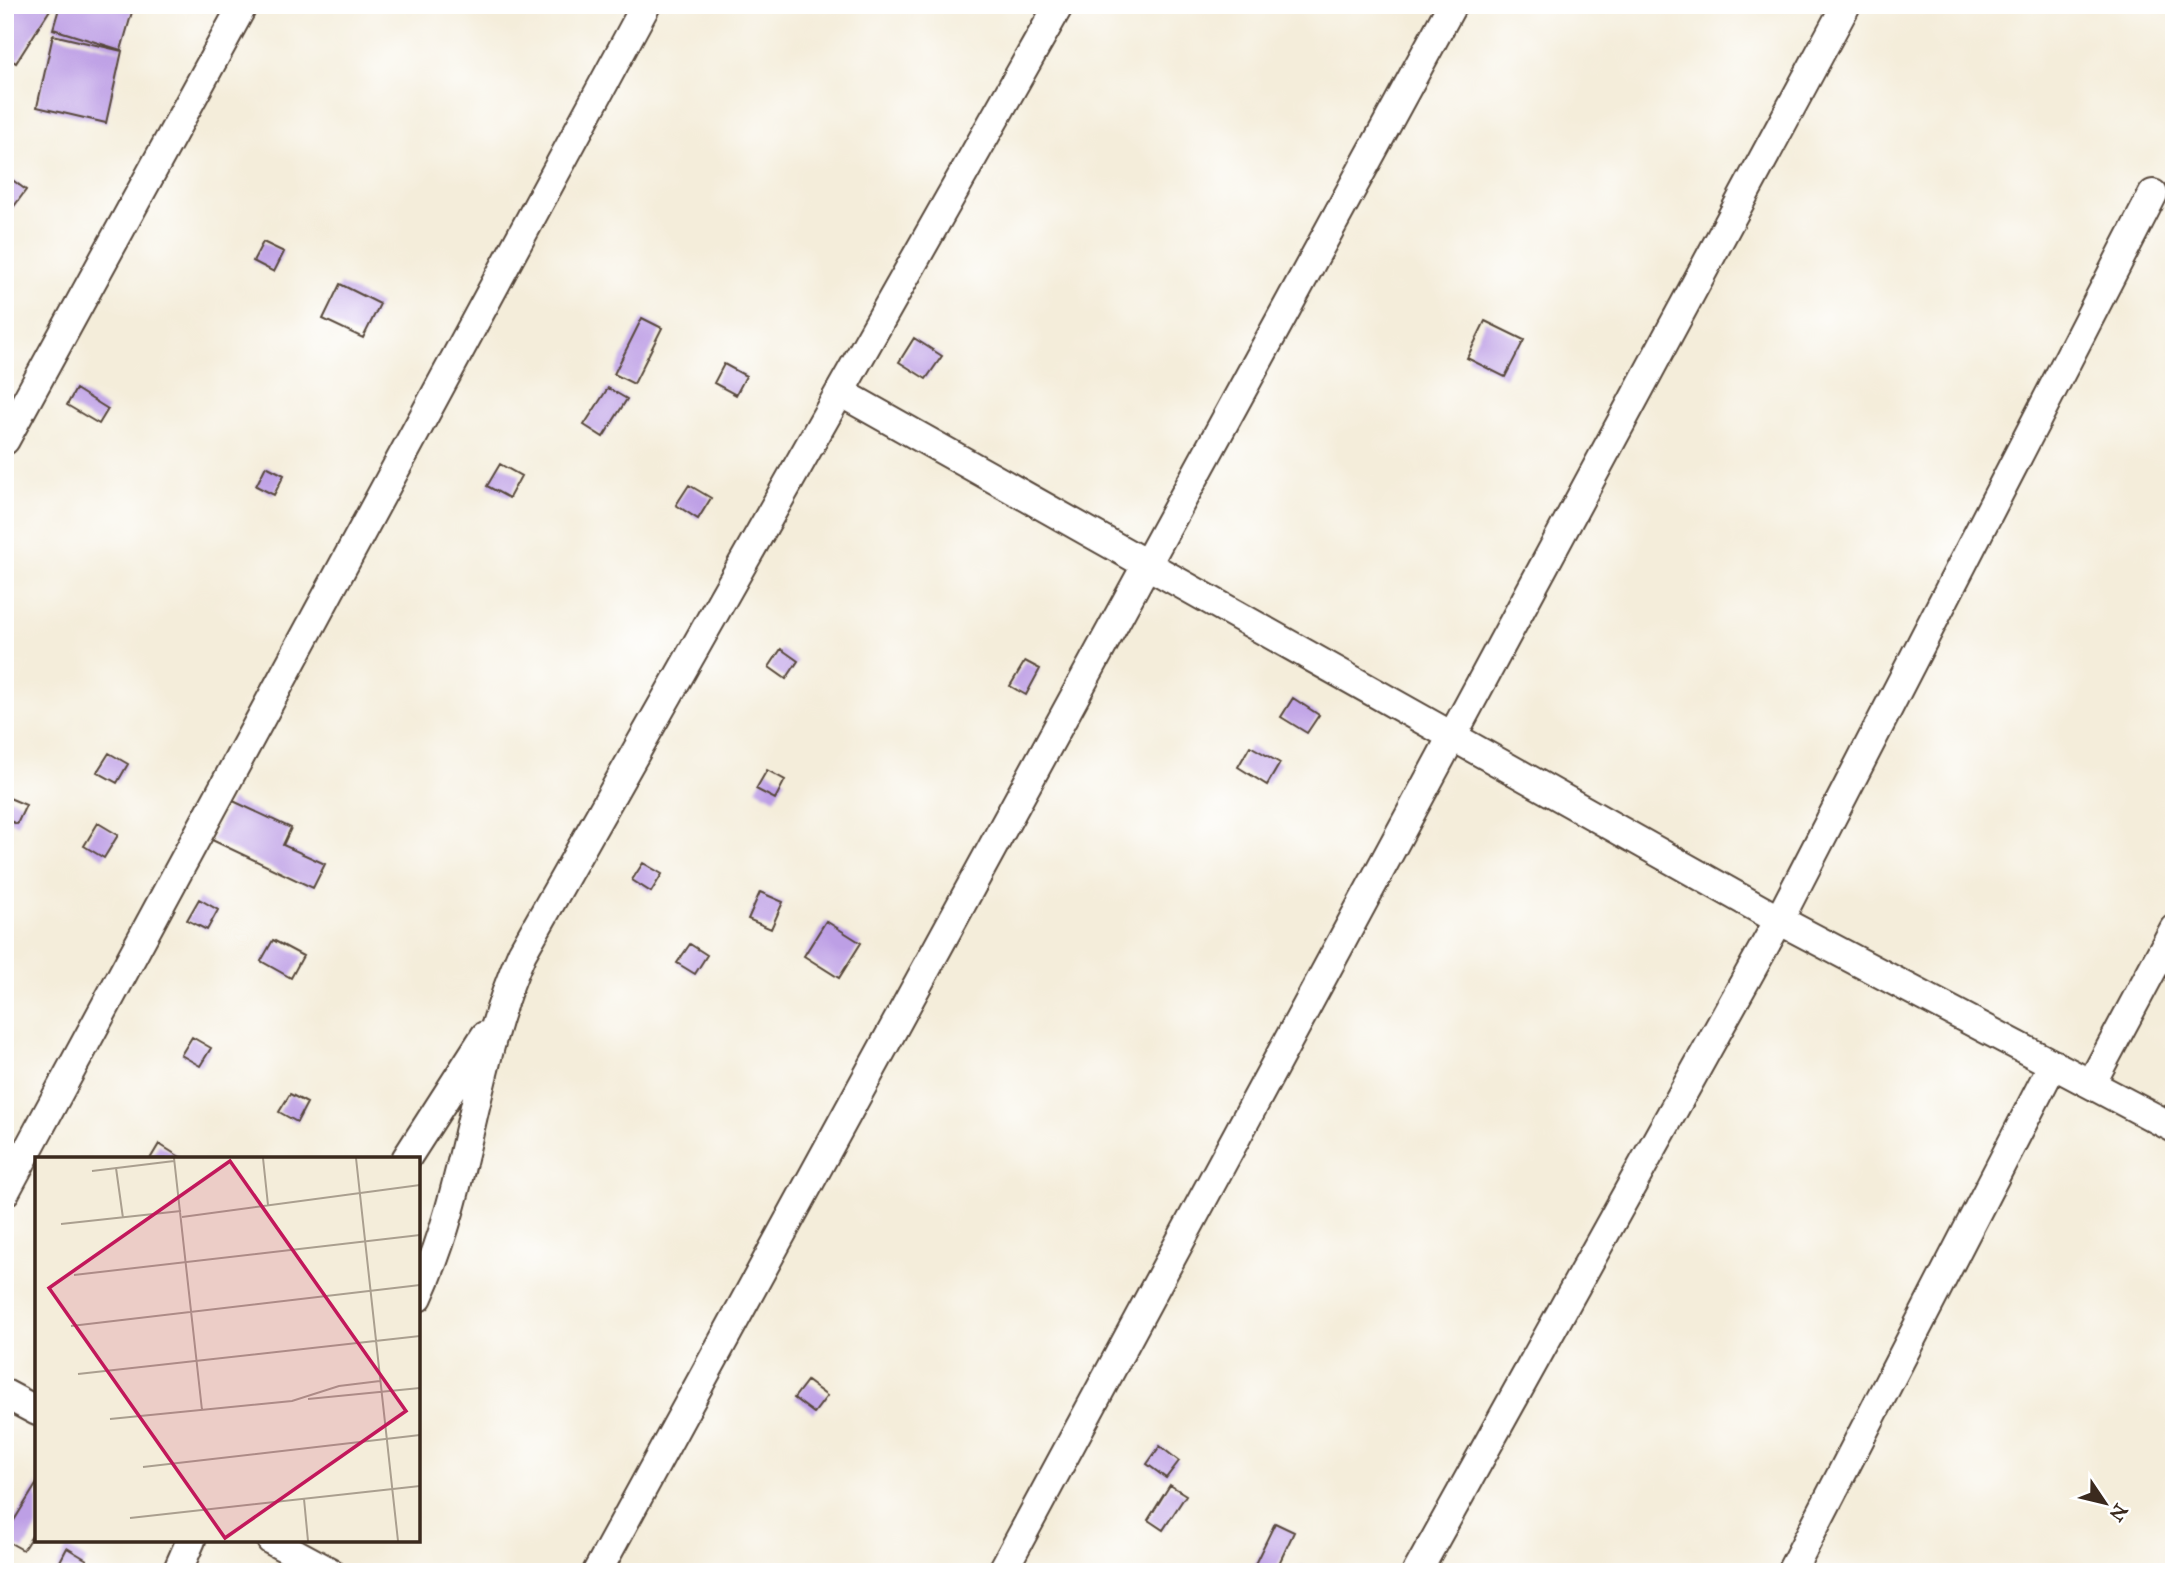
<svg xmlns="http://www.w3.org/2000/svg" width="2179" height="1577" viewBox="0 0 2179 1577" font-family="'IM FELL Great Primer',serif">
  <style>
    .building { fill: #bd9fe5 }
    .lines { fill: none; stroke-linecap: round; stroke-linejoin: round }
    .minor-casing { stroke: #57473a; stroke-width: 32 }
    .minor { stroke: #fff; stroke-width: 28 }
    .inset-road { fill: none; stroke: #aa9f8f; stroke-width: 2 }
    .view { fill: #c2185b; fill-opacity: 0.15; stroke: #c2185b; stroke-width: 3.5 }
    .inset-edge { fill: none; stroke: #3b2a1e; stroke-width: 3.5 }
  </style>
  <rect width="100%" height="100%" fill="#fff"/>
  <filter id="ink" filterUnits="userSpaceOnUse"><feTurbulence type="fractalNoise" baseFrequency=".0143" numOctaves="2"/><feDisplacementMap in="SourceGraphic" scale="14" xChannelSelector="R" yChannelSelector="G"/><feConvolveMatrix kernelMatrix="1 2 1 2 8 2 1 2 1" color-interpolation-filters="sRGB"/></filter>
  <filter id="wash" filterUnits="userSpaceOnUse"><feTurbulence type="fractalNoise" baseFrequency=".00686" numOctaves="4" result="noise"/><feDisplacementMap in="SourceGraphic" scale="28" xChannelSelector="R" yChannelSelector="G"/><feGaussianBlur stdDeviation="1.57" result="paint"/><feColorMatrix in="noise" values="0 0 0 0 0 0 0 0 0 0 0 0 0 0 0 0 0 1.4 0 .05"/><feComposite in="paint" operator="in"/></filter>
  <g filter="url(#wash)">
    <rect width="100%" height="100%" fill="#f4edda"/>
    <g id="blocks">
      <path class="building" d="M5,5H53L16,63L5,56Z
        M60,5H134L121,50L53,29Z
        M53,35L122,51L106,123L37,107Z
        M7,176L26,190L12,209L5,205Z
        M263,242L284,252L274,272L253,261Z
        M340,284L380,304L363,338L323,319Z
        M642,318L662,328L634,384L614,374Z
        M1485,321L1524,340L1505,377L1467,358Z
        M914,338L942,356L926,379L899,362Z
        M724,364L746,376L736,395L714,383Z
        M608,388L627,399L603,437L584,425Z
        M76,389L108,409L99,424L67,405Z
        M500,464L521,476L509,498L487,486Z
        M266,466L284,475L274,495L256,486Z
        M689,485L711,498L698,519L676,505Z
        M781,649L798,661L786,679L769,667Z
        M1025,661L1040,669L1026,695L1010,686Z
        M1293,698L1319,715L1307,733L1281,717Z
        M1250,746L1280,763L1267,785L1238,767Z
        M109,753L128,764L117,783L97,772Z
        M767,770L785,780L775,799L756,789Z
        M7,797L26,805L17,824L5,819Z
        M231,800L291,828L283,845L325,864L313,888L212,840Z
        M98,823L118,835L104,858L84,846Z
        M643,863L662,874L651,892L632,880Z
        M760,892L783,902L771,929L748,919Z
        M199,899L218,910L207,930L187,920Z
        M826,921L861,943L839,978L804,956Z
        M273,940L303,956L291,978L261,961Z
        M690,944L707,955L695,974L677,963Z
        M192,1037L211,1048L200,1066L181,1055Z
        M290,1094L307,1103L297,1122L279,1112Z
        M159,1144L183,1159H150Z
        M807,1381L827,1396L814,1413L794,1398Z
        M1160,1446L1179,1461L1166,1478L1147,1464Z
        M37,1483V1528L23,1550L5,1540V1535Z
        M1170,1485L1186,1495L1163,1530L1148,1520Z
        M1275,1523L1294,1532L1275,1572H1265L1254,1566Z
        M67,1548L87,1560L80,1572L56,1569Z
        M1302,1565L1314,1572H1298Z"/>
    </g>
  </g>
  <g filter="url(#ink)">
    <use href="#blocks" fill-opacity="0" stroke="#57473a" stroke-width="2"/>
    <g class="lines">
      <g class="minor-casing">
        <path id="minor" d="M840,392L1779,920L2174,1128
          M5,440L243,5
          M2091,1084L2174,929
          M406,1159L485,1036
          M5,1192L646,5
          M418,1297C469,1187 473,1063 522,953L1059,5
          M5,1394L37,1411
          M271,1540L330,1572
          M177,1572L191,1540
          M597,1572L1452,5
          M1002,1572L1846,5
          M1417,1572L1779,920L2153,194
          M1791,1572L2053,1064"/>
      </g>
      <use href="#minor" class="minor"/>
    </g>
  </g>
  <g transform="translate(35 1157)">
    <rect width="385" height="385" fill="#f4edda"/>
    <path class="inset-road" d="M139,1L167,253M228,1L233,48M321,1L363,384M81,11L88,61M57,14L139,4M147,60L385,28M26,67L146,54M39,118L385,78M36,169L385,128M43,217L385,179M273,242L385,231M75,262L257,244L304,229L345,224M108,310L385,278M269,342L273,384M95,361L385,329"/>
    <path class="view" d="M195,4L371,254L190,381L14,131Z"/>
    <rect width="385" height="385" class="inset-edge"/>
  </g>
  <rect width="2179" height="1577" fill="none" stroke="#fff" stroke-width="28"/>
  <g transform="translate(2105 1503) rotate(125)" stroke="#ffffff" stroke-width="5" paint-order="stroke">
  <path d="M0-5L12 26L0 18L-12 26Z" fill="#3b2a1e"/>
  <text y="-10" font-size="19" font-weight="bold" text-anchor="middle" fill="#3b2a1e">N</text>
  </g>
</svg>
